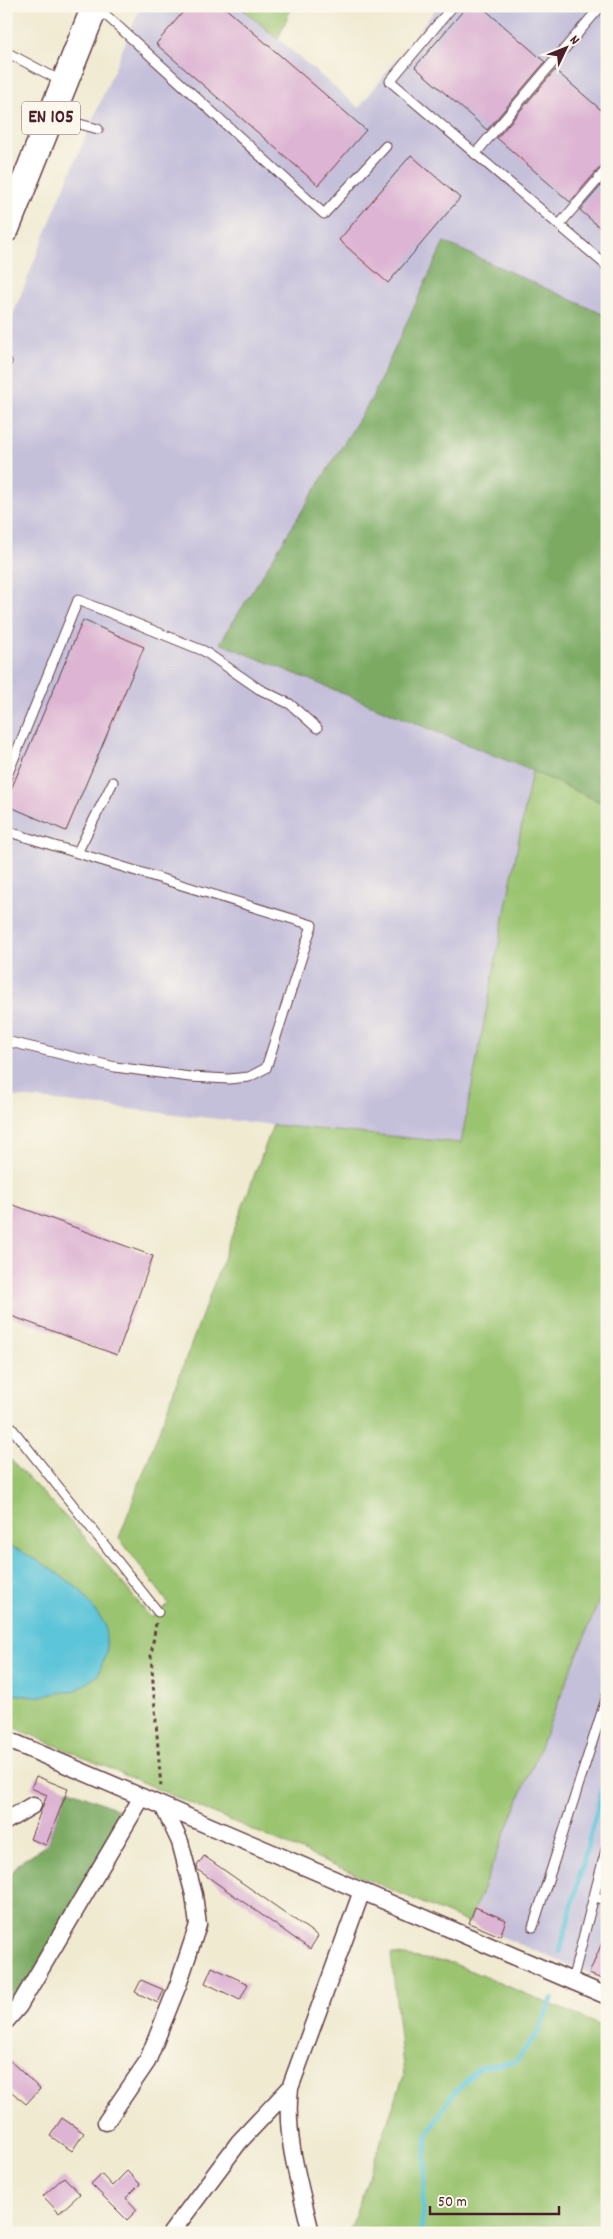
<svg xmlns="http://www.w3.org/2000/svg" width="613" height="2239" viewBox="0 0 613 2239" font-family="Dekko,sans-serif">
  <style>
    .industrial { fill: #c5c0da }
    .green { fill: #9bc471; stroke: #72724e }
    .forest { fill: #7caa63; stroke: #636447 }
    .water { fill: #5dc5d9; stroke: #547282 }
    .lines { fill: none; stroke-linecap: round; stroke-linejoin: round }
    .stream { stroke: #5dc5d9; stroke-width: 5 }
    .building { fill: #ddb4d3 }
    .service-casing { stroke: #633d44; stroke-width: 11 }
    .minor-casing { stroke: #633d44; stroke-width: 19 }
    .primary-casing { stroke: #633d44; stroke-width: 29 }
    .path { stroke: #633d44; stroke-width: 3; stroke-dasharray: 4 4; stroke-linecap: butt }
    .service { stroke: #fff; stroke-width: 9 }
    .minor { stroke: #fff; stroke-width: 16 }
    .primary { stroke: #fff; stroke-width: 26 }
    .labels { text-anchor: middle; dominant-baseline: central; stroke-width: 4; stroke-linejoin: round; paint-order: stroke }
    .shield { fill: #fbf7ec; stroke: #7f6065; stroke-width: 1 }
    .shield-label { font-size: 19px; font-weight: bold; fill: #4a1f2b }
  </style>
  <rect width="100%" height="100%" fill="#fbf7ec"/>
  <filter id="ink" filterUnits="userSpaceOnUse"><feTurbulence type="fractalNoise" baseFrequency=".02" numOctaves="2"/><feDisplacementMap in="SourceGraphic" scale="10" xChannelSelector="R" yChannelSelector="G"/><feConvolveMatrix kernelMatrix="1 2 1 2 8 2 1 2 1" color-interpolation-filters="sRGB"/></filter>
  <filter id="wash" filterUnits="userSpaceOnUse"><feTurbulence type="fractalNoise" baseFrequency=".0096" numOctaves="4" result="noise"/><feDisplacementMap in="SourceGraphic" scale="20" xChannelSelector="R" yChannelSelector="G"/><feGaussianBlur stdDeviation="1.12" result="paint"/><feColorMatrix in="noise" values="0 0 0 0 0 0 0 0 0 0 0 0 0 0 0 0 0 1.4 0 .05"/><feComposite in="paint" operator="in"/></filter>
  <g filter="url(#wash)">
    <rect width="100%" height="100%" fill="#f0ead1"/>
    <path class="industrial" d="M141,6H239L359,108L438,6H607V316L444,243L372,398L220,643L532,771L461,1143L273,1125L20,1097H6V332L60,197Z
      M607,1581V1981L469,1923Z"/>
    <path class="green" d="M239,6H292L278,39Z
      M532,771L607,805V1581L469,1923L6,1724V1693L34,1697L17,1549L6,1546V1455L83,1535L151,1618L169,1604L119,1538L273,1125L461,1143Z
      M391,1954L452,1963L602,2026L607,2014V2233H349L404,2075Z"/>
    <path class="forest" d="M444,242L607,316V805L532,771L220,643L372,398Z
      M68,1789L124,1812L6,2021V1881L19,1863L46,1845Z"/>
    <path class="water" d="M6,1546L17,1549L50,1568L80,1590L105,1624L107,1652L98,1675L77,1690L34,1697L6,1693Z"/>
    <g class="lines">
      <path class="stream" d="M560,1951L607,1771
        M421,2233L427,2134L451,2096L480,2067L515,2062L537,2034L552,1999"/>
    </g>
    <g id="blocks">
      <path class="building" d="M188,6H223L366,130L318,185L156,44Z
        M467,6H481L545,62L487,130L415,67Z
        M555,70L607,115V163L602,165L570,202L497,138Z
        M411,155L460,198L388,283L339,240Z
        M607,179V234L580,210Z
        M83,620L144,647L66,831L6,805V801Z
        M11,1204L153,1256L117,1355L6,1314V1216Z
        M36,1776L68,1789L46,1845L30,1839L47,1795L31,1788Z
        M204,1856L318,1936L310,1949L198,1870L197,1866Z
        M475,1907L506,1920L500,1936L469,1923Z
        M606,1933H607V1981L589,1974Z
        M212,1967L248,1984L240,2000L205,1983Z
        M141,1980L164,1990L158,2003L135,1992Z
        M6,2057L40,2089L26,2104L6,2087Z
        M62,2118L84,2133L72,2151L50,2136Z
        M127,2171L140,2184L126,2198L137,2210L127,2220L91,2184L101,2174L112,2186Z
        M64,2177L80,2194L59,2213L43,2196Z"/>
    </g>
  </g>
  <g filter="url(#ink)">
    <use href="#blocks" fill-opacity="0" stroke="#633d44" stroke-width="1"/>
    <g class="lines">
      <g class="service-casing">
        <path id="service" d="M453,6L390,81L607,266
          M97,7L324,214L386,146
          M6,52L63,82
          M54,117L98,129
          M475,154L601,6
          M559,225L607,169
          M6,362H7
          M6,778L78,600L204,651L259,689L290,704L317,728
          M6,831L312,925L266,1068L249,1077L229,1079L190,1077L115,1067L6,1041
          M77,853L113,782
          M6,1421L158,1612
          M594,1896L607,1901
          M533,1927L607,1696
          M572,1981L607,1846"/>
      </g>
      <g class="minor-casing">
        <path id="minor" d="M6,1739L607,1996
          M6,1821L33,1805
          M6,2021L19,2006L142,1797
          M106,2122L147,2062L178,1985L198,1925L194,1895L180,1842L163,1806
          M171,2233L239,2142L290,2088
          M311,2233C300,2185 284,2137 290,2088L362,1891"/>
      </g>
      <g class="primary-casing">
        <path id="primary" d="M6,229L95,6"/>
      </g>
      <path class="path" d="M156,1623L151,1655L161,1788"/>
      <use href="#service" class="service"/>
      <use href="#minor" class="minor"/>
      <use href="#primary" class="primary"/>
    </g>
  </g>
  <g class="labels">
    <rect class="shield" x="22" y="101.5" width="58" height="33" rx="4"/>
    <g class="shield-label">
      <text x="51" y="118">EN 105</text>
    </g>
  </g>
  <rect width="613" height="2239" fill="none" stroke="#fbf7ec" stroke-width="25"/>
  <g transform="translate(566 48) rotate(47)" stroke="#fbf7ec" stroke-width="4" paint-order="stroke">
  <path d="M0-4L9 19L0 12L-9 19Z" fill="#4a1f2b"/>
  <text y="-8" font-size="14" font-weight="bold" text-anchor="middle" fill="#4a1f2b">N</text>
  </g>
  <path d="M430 2206v8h129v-8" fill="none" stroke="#4a1f2b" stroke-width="2.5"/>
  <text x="438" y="2206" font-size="15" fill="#4a1f2b" stroke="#fbf7ec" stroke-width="4" paint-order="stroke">50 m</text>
</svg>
